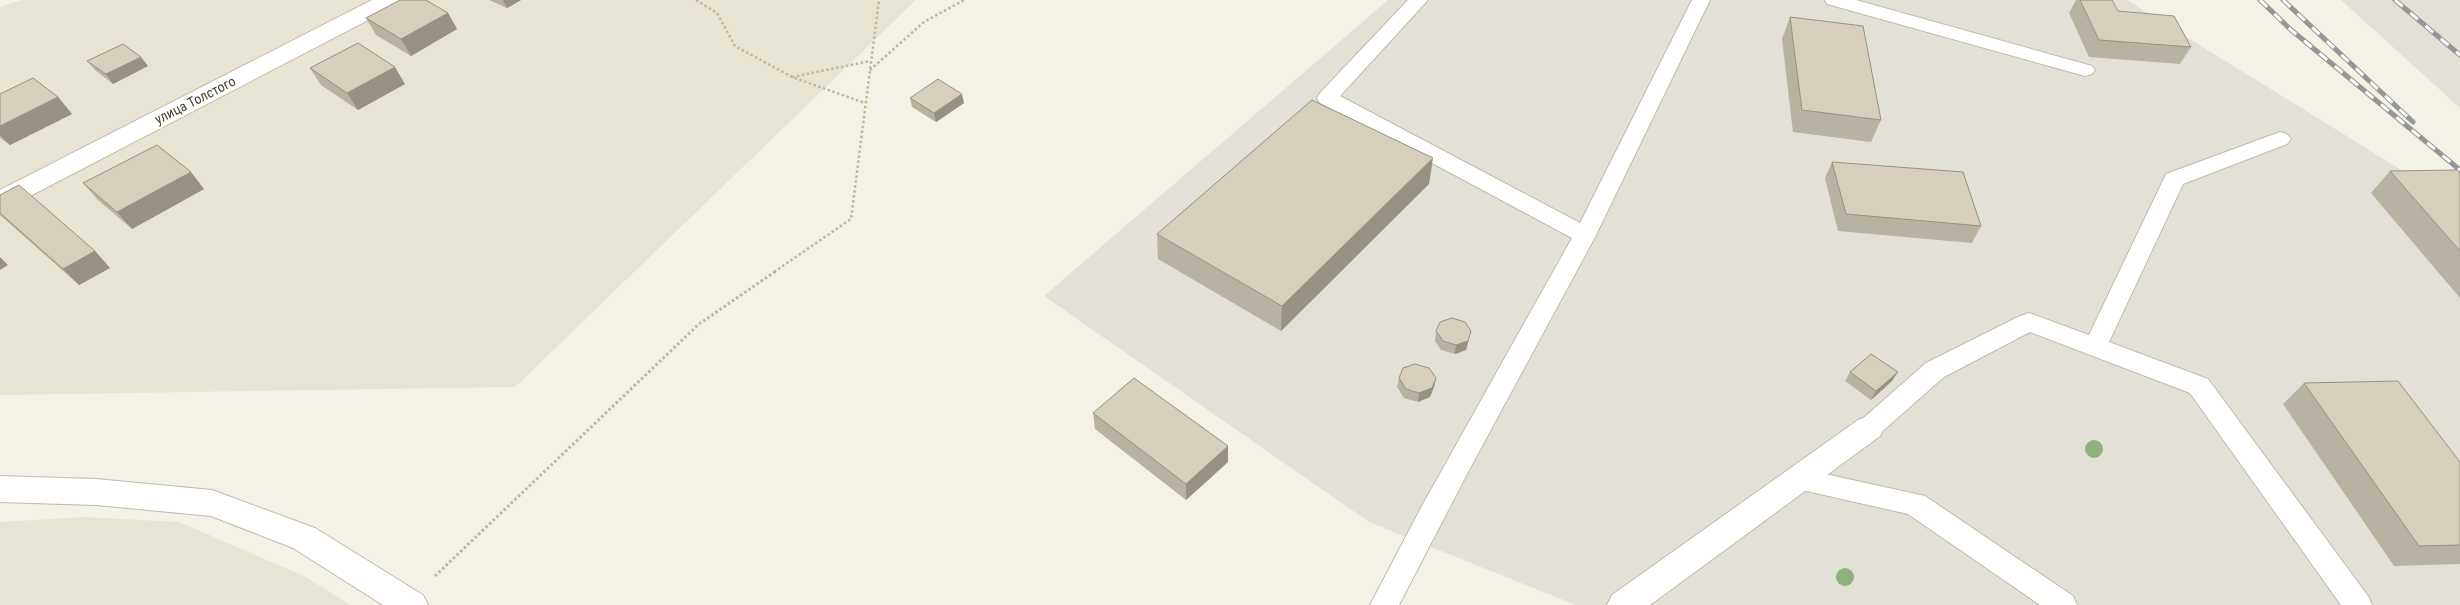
<svg xmlns="http://www.w3.org/2000/svg" width="2460" height="605" viewBox="0 0 2460 605" font-family="'Roboto Condensed',sans-serif">
  <style>
    .residential { fill: #e8e4d4 }
    .industrial { fill: #e3e0d8 }
    .lines { fill: none; stroke-linecap: round; stroke-linejoin: round }
    .service-casing { stroke: #c0baa9; stroke-width: 2 }
    .minor-casing { stroke: #c0baa9; stroke-width: 2 }
    .path-far1 { stroke: #c2b899; stroke-width: 2.5; stroke-dasharray: 2.5 2.5; stroke-linecap: butt }
    .path { stroke: #c2b899; stroke-width: 3; stroke-dasharray: 2.5 2.5; stroke-linecap: butt }
    .service { fill: #fff; fill-rule: evenodd }
    .minor { fill: #fff; fill-rule: evenodd }
    .rail-casing { stroke: #969696; stroke-width: 5 }
    .rail { stroke: #fff; stroke-width: 3; stroke-dasharray: 10; stroke-linecap: butt }
    .tree { fill: #8fb17d }
    .wall { fill: #b8b2a2 }
    .shaded-wall { fill: #969184 }
    .building { fill: #d6cfbc; stroke: #969184 }
    .labels { text-anchor: middle; dominant-baseline: central; stroke-width: 4.5; stroke-linejoin: round; paint-order: stroke }
    .street-label { font-size: 14px; fill: #474235; stroke: #fff }
  </style>
  <rect width="100%" height="100%" fill="#f4f1e7"/>
  <path class="residential" d="M22,0H916L515,387L0,395V7Z
    M84,517L179,522L306,577L350,605H0V522Z"/>
  <path class="industrial" d="M1388,0H2127L2437,192L2460,211V605H1576L1369,522L1044,296Z
    M2341,0H2460V108Z"/>
  <g class="lines">
    <g class="service-casing">
      <path id="service" d="M1408,0H1428L1340,96L1580,223L1692,0H1710L1595,237L1467,474L1399,605H1370L1423,504L1572,238L1320,103L1317,98L1320,93Z
        M1825,0H1856L2092,66L2095,70L2092,74L2085,76L1827,4Z
        M2280,132L2287,134L2291,139L2287,144L2183,184L2109,342L2208,379L2368,596L2372,605H2341L2190,393L2030,332L1944,377L1878,435L1869,438L1860,435L1856,428L1860,421L1926,363L2020,316L2029,313L2089,335L2166,174Z
        M1798,468L1925,496L2073,596L2077,605H2040L1908,514L1789,487L1785,479L1789,471Z"/>
    </g>
    <g class="minor-casing">
      <path id="minor" d="M372,0H400L397,5L9,207L0,210V190Z
        M1869,416L1880,420L1884,428L1880,436L1650,605H1607L1612,595L1858,420Z
        M0,476L96,479L212,490L315,528L423,595L428,605H383L293,548L211,516L96,505L0,502Z"/>
    </g>
    <path class="path-far1" d="M696,0L717,13L735,46L792,77L865,103
      M870,70L924,22L964,0
      M792,77L870,61
      M774,272L851,219L879,0"/>
    <path class="path" d="M435,576L699,324L776,271"/>
    <use href="#service" class="service"/>
    <use href="#minor" class="minor"/>
    <g class="rail-casing">
      <path id="rail" d="M2260,0L2290,29L2460,170
        M2283,0L2413,122
        M2395,0L2460,55"/>
    </g>
    <use href="#rail" class="rail"/>
  </g>
  <g class="tree">
    <circle cx="2094" cy="449" r="9"/>
    <circle cx="1845" cy="577" r="9"/>
  </g>
  <path class="wall" d="M489,0H521L507,8Z
    M2076,0H2112L2118,11L2191,47L2180,64L2089,57L2069,13Z
    M448,13L457,29L411,56L376,35L366,18Z
    M1790,17L1881,120L1871,142L1793,132L1782,39Z
    M87,61L148,66L113,84L95,70Z
    M310,68L405,84L358,110L321,85Z
    M0,94L58,97L72,114L10,145L0,138Z
    M910,98L964,103L936,122L912,107Z
    M1832,162L1981,226L1972,243L1838,231L1825,178Z
    M2390,171L2460,173V298L2371,193Z
    M83,183L204,189L132,229L98,200Z
    M1429,184L1281,331L1158,259L1157,234Z
    M0,195L95,251L110,268L79,285L0,215Z
    M1436,331H1471L1466,350L1455,354L1441,350L1435,341Z
    M1850,372L1892,381L1871,400L1845,381Z
    M1399,378H1436L1434,387L1430,397L1418,402L1404,398L1397,387Z
    M2304,383L2460,462V564L2394,566L2283,404Z
    M1093,413L1228,462L1186,500L1095,429Z"/>
  <path class="shaded-wall" d="M503,0H521L507,8Z
    M448,13L457,29L411,56L401,39Z
    M141,57L148,66L113,84L106,74Z
    M395,67L405,84L358,110L347,93Z
    M962,94L964,103L936,122L934,113Z
    M58,97L72,114L10,145L0,135V126Z
    M1433,158L1429,184L1281,331L1282,306Z
    M191,172L204,189L132,229L117,212Z
    M95,251L110,268L79,285L63,269Z
    M0,257L8,265L0,270Z
    M1471,331L1466,350L1455,354L1456,345Z
    M1898,372L1892,381L1871,400L1876,391Z
    M1436,378L1434,387L1430,397L1418,402L1419,393Z
    M1228,446V462L1186,500V484Z"/>
  <path class="building" d="M400,0H426L448,13L401,39L366,18Z
    M2080,0H2112L2118,11L2174,16L2191,47L2099,40Z
    M1790,17L1863,26L1881,120L1802,110Z
    M358,43L395,67L347,93L310,68Z
    M123,44L141,57L106,74L87,61Z
    M33,78L58,97L0,126V94Z
    M938,79L962,94L934,113L910,98Z
    M1312,100L1433,158L1282,306L1157,234Z
    M157,145L191,172L117,212L83,183Z
    M1832,162L1963,172L1981,226L1846,214Z
    M2457,170L2460,173V251L2390,171Z
    M19,185L95,251L63,269L0,213V195Z
    M1452,318L1465,322L1471,331L1468,341L1456,345L1443,341L1436,331L1440,322Z
    M1871,354L1898,372L1876,391L1850,372Z
    M1415,364L1429,368L1436,378L1432,388L1419,393L1406,389L1399,378L1403,368Z
    M1134,378L1228,446L1186,484L1093,413Z
    M2398,381L2460,462V545L2419,546L2304,383Z"/>
  <g class="labels">
    <g class="street-label">
      <text transform="translate(195 100) rotate(-27)">улица Толстого</text>
    </g>
  </g>
</svg>
